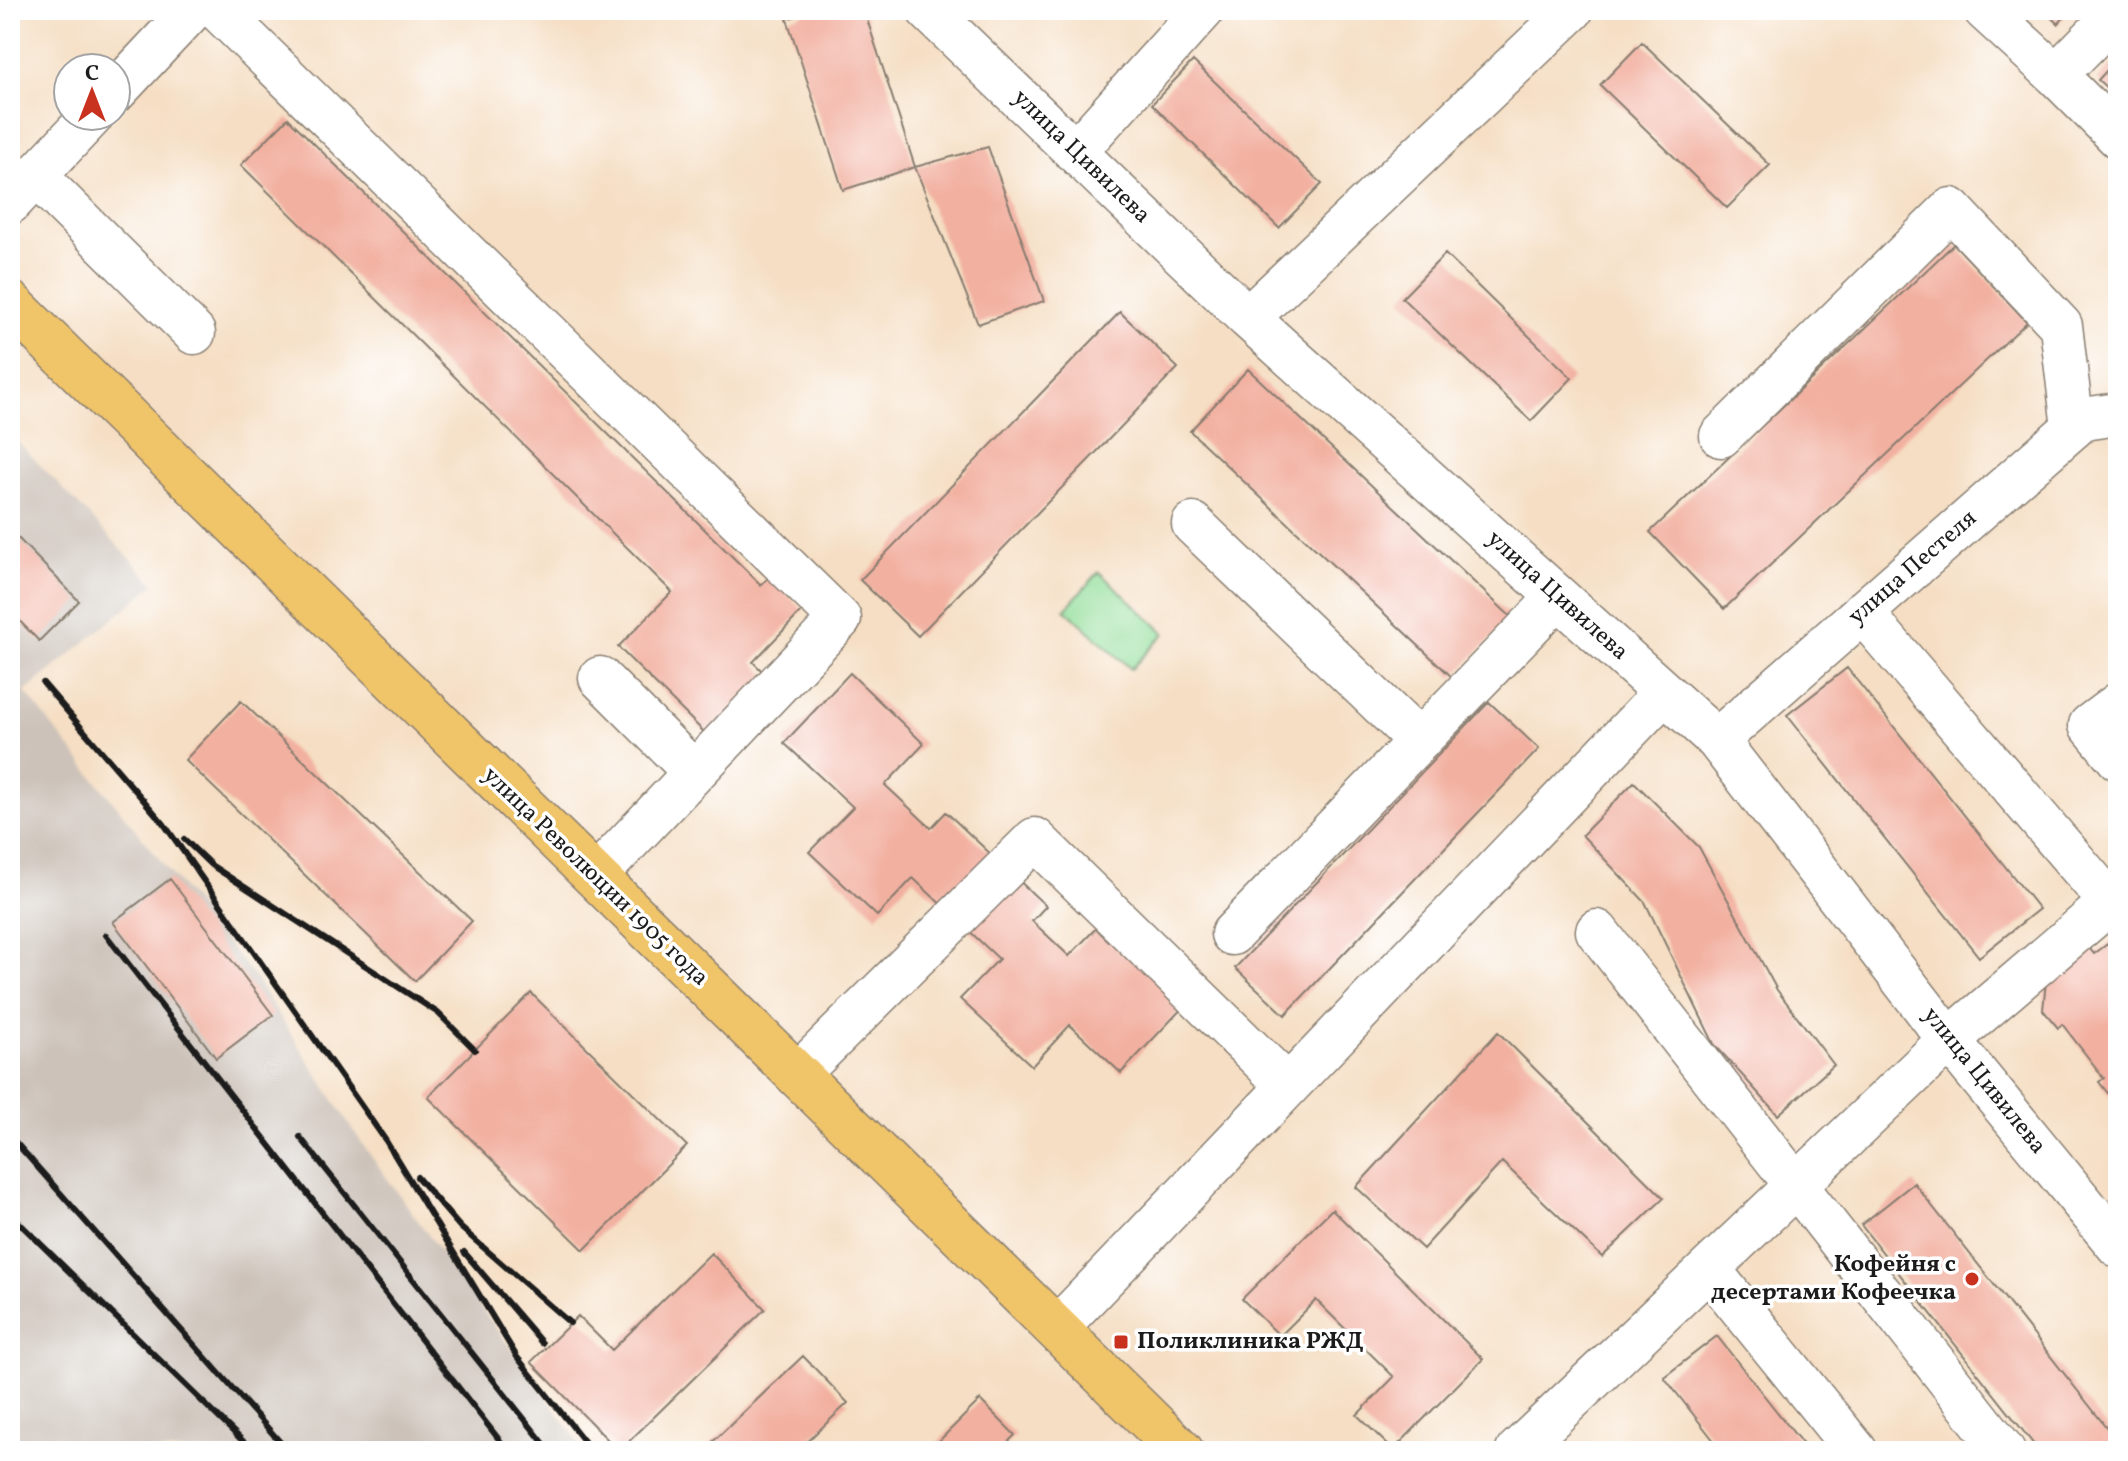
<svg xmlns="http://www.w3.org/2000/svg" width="2128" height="1461" viewBox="0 0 2128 1461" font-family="Vollkorn,serif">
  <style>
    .industrial { fill: #ccc2b9 }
    .green { fill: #93de9a; stroke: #587d5b; stroke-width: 2 }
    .building { fill: #f2b0a0 }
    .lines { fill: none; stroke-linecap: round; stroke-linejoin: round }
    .minor-casing { stroke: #887d70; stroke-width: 45 }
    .major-casing { stroke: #887d70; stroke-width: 47 }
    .minor { stroke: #fff; stroke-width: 42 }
    .major { stroke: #f0c469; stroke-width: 44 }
    .rail { stroke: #1c1c1c; stroke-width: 6 }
    .poi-dot { fill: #c8321e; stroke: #fff; stroke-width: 3 }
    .labels { text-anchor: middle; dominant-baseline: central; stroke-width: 7; stroke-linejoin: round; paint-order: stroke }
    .street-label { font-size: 24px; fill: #1c1c1c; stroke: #fff }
    .poi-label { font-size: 24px; font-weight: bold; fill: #1c1c1c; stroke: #fff; text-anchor: end }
  </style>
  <rect width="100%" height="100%" fill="#fff"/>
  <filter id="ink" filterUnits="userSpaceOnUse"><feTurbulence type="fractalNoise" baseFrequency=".0125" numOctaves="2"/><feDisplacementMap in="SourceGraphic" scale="16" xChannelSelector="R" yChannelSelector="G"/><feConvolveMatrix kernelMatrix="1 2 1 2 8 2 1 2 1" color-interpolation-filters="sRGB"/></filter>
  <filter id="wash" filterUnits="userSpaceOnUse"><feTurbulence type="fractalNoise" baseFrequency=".006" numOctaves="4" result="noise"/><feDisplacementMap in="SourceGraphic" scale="32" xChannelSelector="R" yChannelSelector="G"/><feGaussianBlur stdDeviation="1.8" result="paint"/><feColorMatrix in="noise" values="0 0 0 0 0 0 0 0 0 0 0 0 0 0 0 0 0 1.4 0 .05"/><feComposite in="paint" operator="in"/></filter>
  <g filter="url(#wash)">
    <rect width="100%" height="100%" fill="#f5dec3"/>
    <path class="industrial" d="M10,434L155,584L25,692L255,978L363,1145L585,1451H10Z"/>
    <path class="green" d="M1099,572L1165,633L1131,669L1065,609Z"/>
    <g id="blocks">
      <path class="building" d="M814,10H864L915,167L988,147L1044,301L978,324L915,167L843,190L787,19Z
        M2043,10H2071L2058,24Z
        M1642,42L1770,165L1727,208L1600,85Z
        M2118,58V98L2098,80Z
        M1193,61L1322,184L1279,228L1152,104Z
        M288,118L761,585L769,577L803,610L753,662L766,675L707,735L618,647L672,592L241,165Z
        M1954,244L2027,322L1724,609L1650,532Z
        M1445,254L1572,378L1531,421L1402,298Z
        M1120,312L1178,368L918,636L860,580Z
        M1248,369L1511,617L1453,678L1190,431Z
        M17,537L79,601L39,641L10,611V544Z
        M1847,668L2039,909L1979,957L1787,715Z
        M850,673L924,744L885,785L931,828L946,812L1046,906L1032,921L1069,956L1103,921L1188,1002L1121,1073L1070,1025L1032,1066L960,999L999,959L913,878L877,916L809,852L853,807L784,743Z
        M241,701L472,921L415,981L185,760Z
        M1489,702L1539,749L1285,1015L1235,968Z
        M1634,782L1699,847L1777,990L1834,1065L1778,1115L1714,1044L1645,902L1582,835Z
        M170,879L273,1015L216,1058L113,922Z
        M2118,936V1106L2099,1082L2104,1078L2062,1024L2058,1028L2043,1010L2046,981L2089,948L2094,954Z
        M531,993L687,1146L584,1250L428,1097Z
        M1498,1032L1664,1198L1602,1257L1502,1162L1423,1249L1356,1187Z
        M1914,1183L2118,1442V1451H2039L1861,1225Z
        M1332,1209L1483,1359L1393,1450L1357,1415L1394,1377L1316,1300L1280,1336L1242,1299Z
        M711,1253L765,1309L619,1451L531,1362L578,1316L612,1350Z
        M1717,1336L1808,1451H1722L1664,1377Z
        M803,1356L848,1403L797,1451H703Z
        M980,1400L1015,1435L999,1451H929Z"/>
    </g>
  </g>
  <g filter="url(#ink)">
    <use href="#blocks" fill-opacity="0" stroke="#887d70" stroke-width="2"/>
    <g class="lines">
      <g class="minor-casing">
        <path id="minor" d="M218,10L840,619L595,877
          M928,10L1248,318L1717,740L1949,1040L2118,1246
          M1985,10L2056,75
          M2118,12L2056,75L2118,137
          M116,91L192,10
          M1075,152L1203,10
          M36,176L194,333
          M10,203L92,116
          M1248,318L1572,10
          M1721,436L1951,209L2061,326L2073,428
          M1193,524L1419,741
          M1862,612L2110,902
          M600,678L694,772
          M2118,704L2090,725L2118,759
          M1717,740L2083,419L2118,414
          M1597,931L2004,1451
          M1232,934L1558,597
          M797,1075L1035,839L1288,1086
          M1709,1269L1856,1451
          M1056,1329L1664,693
          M1517,1451L1949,1040L2118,896"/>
      </g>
      <g class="major-casing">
        <path id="major" d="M10,303L1181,1451"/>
      </g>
      <use href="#minor" class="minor"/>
      <use href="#major" class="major"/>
      <path class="rail" d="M43,683L164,824L386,1141L517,1357L592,1451
        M184,839L211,865L438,1013L475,1050
        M106,935L508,1451
        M10,1136L288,1451
        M300,1137L550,1451
        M417,1177L460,1227L570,1323
        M10,1214L253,1451
        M464,1252L542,1343"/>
    </g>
  </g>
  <g class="poi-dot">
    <circle cx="1972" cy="1279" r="8"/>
    <rect x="1113" y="1334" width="16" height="16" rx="4"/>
  </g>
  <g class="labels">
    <g class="street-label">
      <text transform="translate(1081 157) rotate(44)">улица Цивилева</text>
      <text transform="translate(1913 568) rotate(-41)">улица Пестеля</text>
      <text transform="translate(1557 596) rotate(42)">улица Цивилева</text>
      <text transform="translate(595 877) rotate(44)">улица Революции 1905 года</text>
      <text transform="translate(1984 1081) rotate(51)">улица Цивилева</text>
    </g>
    <g class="poi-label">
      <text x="1956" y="1265">Кофейня с<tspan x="1956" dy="28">десертами Кофеечка</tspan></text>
      <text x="1137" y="1342" text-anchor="start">Поликлиника РЖД</text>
    </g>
  </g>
  <rect width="2128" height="1461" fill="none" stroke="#fff" stroke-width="40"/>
  <g transform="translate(92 92)"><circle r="38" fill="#ffffff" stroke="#a4a4a4" stroke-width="2"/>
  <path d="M0-6L14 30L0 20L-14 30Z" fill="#c8321e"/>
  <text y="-12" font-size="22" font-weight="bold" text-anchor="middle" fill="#1c1c1c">С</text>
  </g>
</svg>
